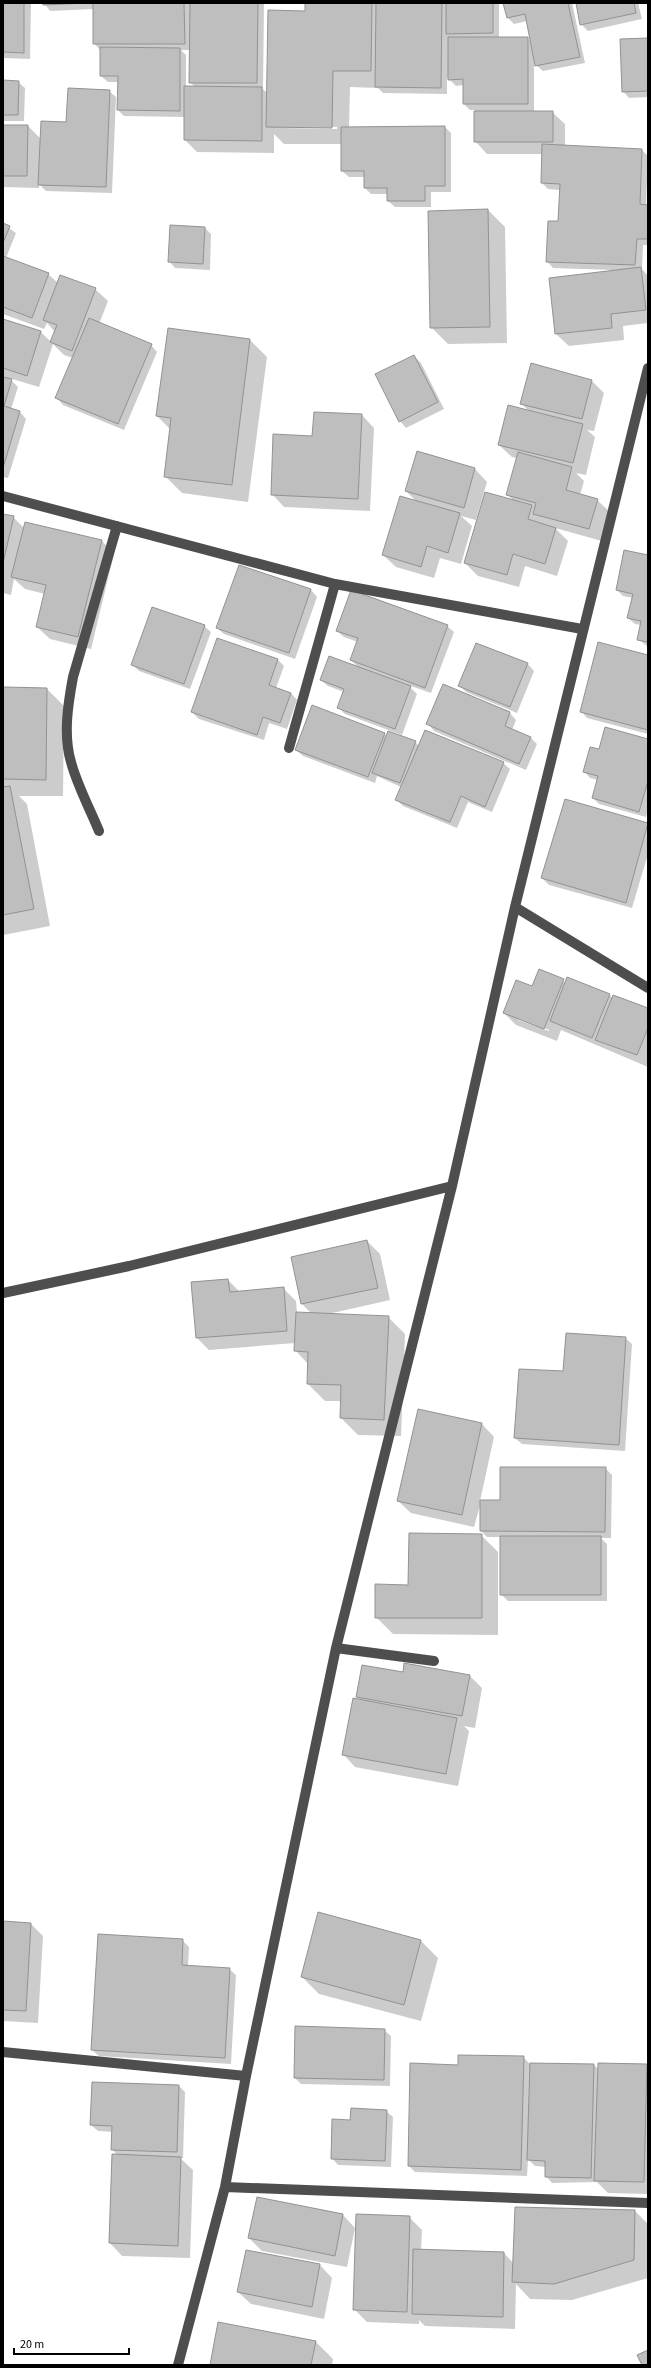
<svg xmlns="http://www.w3.org/2000/svg" width="651" height="2368" viewBox="0 0 651 2368" font-family="'Source Sans 3',sans-serif">
  <style>
    .shadow { fill: #0003; fill-rule: evenodd }
    .building { fill: #bebebe; stroke: #929292 }
    .lines { fill: none; stroke-linecap: round; stroke-linejoin: round }
    .minor { stroke: #4e4e4e; stroke-width: 10 }
  </style>
  <rect width="100%" height="100%" fill="#fff"/>
  <path class="shadow" d="M3,3H31L30,59L3,58Z
    M44,3H264L263,89L268,94L306,12V3H499V38H527L531,42L527,21L514,24L507,17L504,3H572L585,63L543,71L536,65L534,58V112H552L565,124V146L642,150L648,156L646,206H648V245H643L642,269L648,276V323L623,326L624,340L569,346L556,334L613,270L553,268L547,261L559,223L560,190L548,189L542,183L543,154H487L475,141V110H470L464,104V85L456,86L447,77V94L383,93L378,88L350,87L349,128L445,127L451,133V192H431V207H395L388,201V194H371L365,188V177H349L342,171V144H284L274,134V153L197,152L185,140V117L124,116L118,110V82H108L101,76L100,50L94,43V9L50,11ZM181,50H191L190,82L195,87H186V55ZM283,126L337,127V129L283,128Z
    M577,3H638L642,19L588,31L581,24Z
    M648,39V97L629,98L623,91Z
    M3,81L18,82L25,88L24,121H3Z
    M109,91L116,97L112,193L46,191L39,184V188L3,187V126H28L41,139L67,123Z
    M488,210L505,227L507,343L448,344L431,327Z
    M3,224L16,233L6,258L48,274L58,283L95,289L108,301L99,324L151,345L157,352L124,430L63,405L57,398L73,358L64,355L53,344L39,387L9,378L18,387L11,409L20,412L26,419L8,478L3,477V320L41,332L51,342L55,332L47,323L44,329L3,314Z
    M205,228L211,234L210,270L175,268L169,261Z
    M250,340L267,357L248,502L182,493L165,476L171,430L157,416Z
    M414,356L421,363L444,409L406,428L400,421Z
    M532,365L592,381L604,393L594,431L587,430L595,437L586,475L576,473L584,481L580,495L597,500L610,512L602,541L555,528L568,541L557,576L525,566L519,587L478,576L465,563L514,501L507,494L517,458L512,457L499,445L530,412L521,403Z
    M362,415L374,428L370,511L284,507L272,494L313,437Z
    M418,453L475,469L487,482L476,520L461,516L472,526L461,564L440,558L434,578L396,567L383,555L417,502L406,491Z
    M3,515L13,517L24,528L25,523L102,541L114,554L91,649L50,639L37,627L45,594L25,589L14,579L11,595L3,593Z
    M648,556V647L638,639L641,625L635,624L628,618L633,598L623,596L617,590Z
    M239,566L311,590L317,597L295,659L224,634L217,628Z
    M204,626L211,632L190,689L139,671L132,664Z
    M447,626L454,632L431,693L408,685L417,694L402,735L345,714L339,708L344,692L328,686L321,680L360,669L351,660L358,642L344,637L337,631Z
    M218,639L278,660L284,666L276,688L291,693L297,700L287,729L269,723L264,740L199,719L192,712Z
    M476,644L528,664L534,671L517,713L466,692L460,686Z
    M648,656V734L587,718L581,711Z
    M444,686L510,713L516,720L512,730L530,737L537,744L526,770L434,731L428,724Z
    M3,688L47,689L64,706L63,796H19L27,804L50,926L3,935Z
    M384,734L387,736L415,742L419,746L503,763L510,769L492,812L468,802L457,828L403,806L396,799L401,787L377,776L375,783L303,756L296,750Z
    M648,740V809L646,817L599,804L593,798L598,780L590,778L584,771L600,750Z
    M566,800L648,824V854L632,908L549,885L542,878Z
    M539,970L566,983L609,995L613,998L648,1009V1067L561,1030L557,1041L516,1025L504,1013L533,987ZM518,1017L549,1030V1031L518,1020Z
    M367,1241L380,1254L390,1300L328,1314L388,1317L405,1334L401,1436L358,1435L341,1418L342,1401H325L308,1384V1364L295,1350V1343L209,1350L197,1338L228,1280L240,1292L283,1288L296,1301L297,1313L312,1314L302,1304L292,1257Z
    M625,1338L632,1344L625,1451L522,1444L515,1438L564,1372Z
    M419,1410L482,1424L494,1437L480,1501L500,1502L605,1468L612,1475L611,1538H601L607,1544V1601H508L501,1594V1537H487L481,1531V1502L474,1527L411,1513L398,1501Z
    M481,1535L498,1552V1635L393,1634L376,1617L409,1586Z
    M404,1674L470,1676L482,1688L475,1728L464,1726L469,1731L458,1786L355,1767L343,1754L361,1701L357,1697Z
    M3,1922L31,1924L43,1936L38,2023L3,2021Z
    M182,1940L189,1947L188,1966L229,1969L236,1975L231,2064L99,2056L92,2050Z
    M421,1941L438,1958L421,2021L319,1994L302,1977Z
    M384,2030L391,2036L390,2086L301,2084L295,2078Z
    M523,2057L530,2064L594,2065L598,2069L648,2066V2194L608,2193L597,2182L552,2183L546,2176V2167L535,2166L528,2159L527,2176L415,2172L409,2166L459,2066Z
    M179,2086L185,2092L183,2158H180L193,2170L190,2258L122,2256L110,2243L113,2155L118,2156L112,2149L113,2132L98,2131L91,2125Z
    M386,2111L393,2117L391,2167L338,2165L332,2158L351,2121Z
    M635,2211L648,2224V2278L572,2300L530,2299L516,2284L515,2329L425,2326L419,2320V2324L367,2322L354,2309L409,2217L422,2230L421,2250L504,2253L514,2264Z
    M343,2215L355,2228L347,2267L262,2251L249,2238Z
    M320,2265L332,2278L324,2319L251,2304L238,2292Z
    M219,2324L316,2342L333,2359L332,2365H211Z"/>
  <path class="building" d="M3,3H24V53L3,52Z
    M43,3H87L43,5Z
    M93,3H184L185,44H93Z
    M190,3H258L257,83H189Z
    M305,3H372L371,71H333L332,128L266,127L268,10L305,11Z
    M376,3H442L441,88L375,87Z
    M446,3H493V33L446,34Z
    M503,3H568L580,57L535,66L525,14L507,18Z
    M576,3H634L636,13L580,25Z
    M448,37H528V104H463V79L448,80Z
    M648,38V91L622,92L620,39Z
    M100,47L180,48V111L117,110L118,76H100Z
    M3,80L19,81L18,115H3Z
    M184,86L262,87V141L184,140Z
    M68,88L110,90L106,187L38,185L41,121L66,122Z
    M474,111H553V142H474Z
    M3,125H28L27,176H3Z
    M445,126V186H425V201H387V188H364V171H341V127Z
    M542,144L642,149L640,204L648,205V239H637L635,265L546,262L548,221H558L560,184L541,183Z
    M488,209L490,327L430,328L428,211Z
    M3,223L10,226L3,243Z
    M170,225L205,227L203,264L168,262Z
    M3,256L49,273L32,318L3,307Z
    M641,267L646,310L611,314L612,328L555,334L549,278Z
    M60,275L96,288L72,351L50,342L57,325L43,320Z
    M89,318L152,344L118,424L55,398Z
    M3,319L41,331L27,376L3,368Z
    M168,328L250,339L232,485L164,477L171,418L156,416Z
    M414,355L438,402L399,422L375,374Z
    M531,363L592,380L582,419L520,404Z
    M3,377L12,379L4,406L20,411L3,468Z
    M508,405L583,424L573,463L498,445Z
    M314,412L362,414L358,499L271,495L273,434L312,436Z
    M417,451L475,468L464,508L405,491Z
    M518,452L572,467L566,490L598,499L589,529L533,514L536,503L506,495Z
    M485,492L532,505L528,519L556,528L545,564L513,554L507,575L464,563Z
    M400,496L460,513L448,553L427,546L421,567L382,555Z
    M3,514L14,516L3,563Z
    M25,522L102,540L78,637L36,627L46,585L11,577Z
    M624,550L648,555V642L637,640L641,621L627,618L633,594L616,590Z
    M239,565L311,589L289,653L216,628Z
    M351,590L448,625L425,688L350,660L358,638L336,631Z
    M152,607L205,625L184,684L131,665Z
    M217,638L278,659L269,685L291,693L280,723L263,717L257,735L191,712Z
    M598,642L648,655V730L580,712Z
    M476,643L528,663L510,707L458,686Z
    M329,656L411,686L395,729L337,708L344,689L320,680Z
    M443,684L510,712L505,726L531,737L519,764L426,724Z
    M3,687L47,688L46,780L3,779Z
    M312,705L385,733L368,777L295,750Z
    M605,727L648,739V781L639,812L592,798L598,776L583,772L590,747L599,749Z
    M425,730L504,762L485,807L461,796L450,822L395,800Z
    M388,731L416,741L400,783L372,773Z
    M10,786L34,909L3,915V787Z
    M565,799L648,823L626,903L541,878Z
    M539,969L564,979L544,1029L503,1013L516,980L532,986Z
    M567,977L610,994L592,1038L550,1021Z
    M613,995L648,1008V1028L637,1055L595,1040Z
    M367,1240L378,1288L301,1304L291,1257Z
    M228,1279L230,1292L284,1287L287,1331L196,1338L191,1282Z
    M296,1312L389,1316L384,1420L340,1418L341,1385L307,1384L308,1352L294,1351Z
    M566,1333L626,1337L619,1445L514,1438L519,1369L563,1371Z
    M418,1409L482,1423L462,1515L397,1501Z
    M500,1467H606L605,1532L480,1531V1500H500Z
    M409,1533L482,1534V1618H375V1584L408,1585Z
    M500,1536H601V1595H500Z
    M404,1663L470,1675L462,1716L356,1697L362,1665L403,1672Z
    M353,1698L457,1718L446,1774L342,1755Z
    M318,1912L421,1940L404,2005L301,1977Z
    M3,1921L31,1923L26,2011L3,2010Z
    M98,1934L183,1939L182,1965L230,1968L225,2058L91,2050Z
    M295,2026L385,2029L384,2080L294,2078Z
    M458,2055L524,2056L521,2170L408,2166L410,2063L458,2065Z
    M530,2063L594,2064L591,2178L545,2177V2161L527,2160Z
    M598,2063L647,2064L644,2182L594,2181Z
    M92,2082L179,2085L177,2152L111,2150L112,2126L90,2125Z
    M351,2108L387,2110L385,2161L331,2159L332,2119L350,2120Z
    M112,2154L181,2157L178,2246L109,2243Z
    M257,2197L343,2214L335,2256L248,2238Z
    M515,2207L635,2210L634,2260L554,2284L512,2282Z
    M356,2214L410,2216L407,2312L353,2310Z
    M413,2249L504,2252L503,2317L412,2314Z
    M246,2250L320,2264L312,2307L237,2292Z
    M218,2322L316,2341L311,2365H210Z
    M648,2350V2365H642L637,2355Z"/>
  <g class="lines">
    <path class="minor" d="M3,496L335,584L582,629
      M289,748L335,584
      M99,831C90,809 77,785 71,762C63,735 68,704 73,677L117,526
      M515,907L648,988
      M3,1293L129,1266L452,1186
      M336,1648L434,1661
      M3,2052L246,2076
      M225,2187L648,2203
      M178,2365L225,2187L246,2076L336,1648L452,1186L515,907L648,368"/>
  </g>
  <rect width="651" height="2368" fill="none" stroke="#000000" stroke-width="8"/>
  <path d="M14 2348v6h115v-6" fill="none" stroke="#000000" stroke-width="2"/>
  <text x="20" y="2348" font-size="12" fill="#000000" stroke="#ffffff" stroke-width="3" paint-order="stroke">20 m</text>
</svg>
